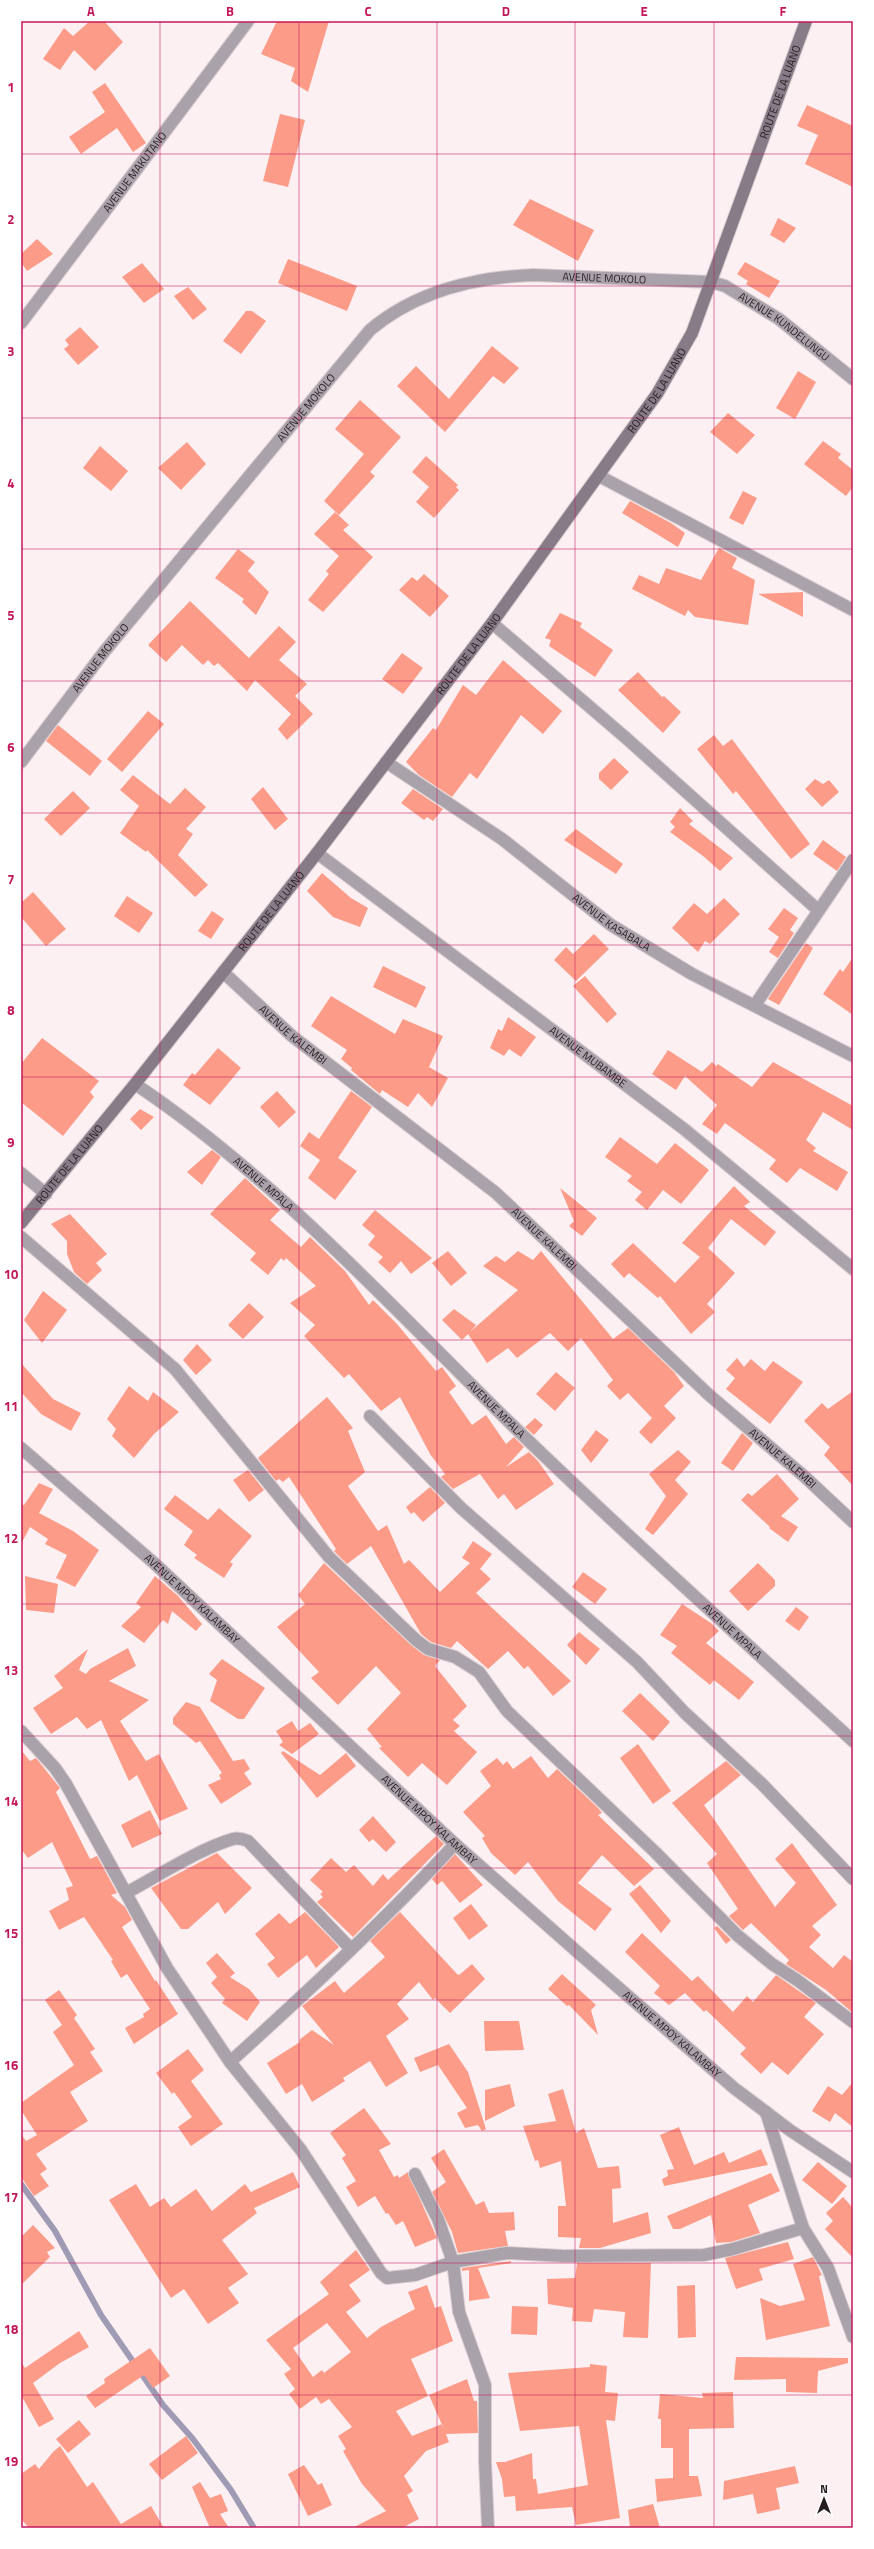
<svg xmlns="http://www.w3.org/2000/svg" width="874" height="2549" viewBox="0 0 874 2549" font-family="'Titillium Web',sans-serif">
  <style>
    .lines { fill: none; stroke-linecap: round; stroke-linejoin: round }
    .stream { stroke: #a09bb5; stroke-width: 6 }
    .building { fill: #fc9c88; fill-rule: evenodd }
    .street-casing { stroke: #daced1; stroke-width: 14 }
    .secondary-casing { stroke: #daced1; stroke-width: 14 }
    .street { stroke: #aaa2ab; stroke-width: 12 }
    .secondary { stroke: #867b87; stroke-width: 12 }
    .grid { fill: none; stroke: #c2185b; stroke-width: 1; stroke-opacity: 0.55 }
    .labels { text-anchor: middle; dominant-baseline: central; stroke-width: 3; stroke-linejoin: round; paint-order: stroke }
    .street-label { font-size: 11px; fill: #271c1f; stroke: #fff }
    .neatline { fill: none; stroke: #c2185b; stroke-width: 1.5 }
    .grid-label { font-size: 13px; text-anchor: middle; font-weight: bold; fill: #c2185b }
  </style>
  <rect width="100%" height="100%" fill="#fcf0f3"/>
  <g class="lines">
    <path class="stream" d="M21,2184L55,2231L101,2315L163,2405L193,2439L231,2490L254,2528"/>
  </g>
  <path class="building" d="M90,21H104L123,42L95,71L74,50L60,70L43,59L64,28L73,36Z
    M277,21H329L308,92L291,81L295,68L261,54Z
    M105,83L146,143L133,152L117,128L81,154L69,137L105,112L92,92Z
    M807,105L853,126V187L805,164L818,135L797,126Z
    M280,114L305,120L288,187L263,181Z
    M530,199L594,230L578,261L513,225Z
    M778,218L796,228L784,243L770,235Z
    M37,239L53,254L27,271L21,262V254Z
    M288,259L357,286L347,311L278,283Z
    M745,262L780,281L769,298L746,284L748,281L737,274Z
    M142,263L164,289L144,303L122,277Z
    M188,287L207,309L193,320L174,296Z
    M246,311H252L266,321L241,354L223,341Z
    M80,327L99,347L78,365L64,349L69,345L65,340Z
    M492,346L519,368L504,384L493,376L445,432L397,386L416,366L449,399Z
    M798,371L816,382L795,419L776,408Z
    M360,400L401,437L370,472L375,476L339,515L324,501L364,454L335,429Z
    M728,413L755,435L737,454L710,432Z
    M823,441L841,454L838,458L853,470V487L846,496L804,464Z
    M187,442L206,464L181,490L158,468Z
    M100,446L128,471L111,491L83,468Z
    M426,456L458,485L456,487L459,490L434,518L416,502L429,487L412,472Z
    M743,491L757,498L743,525L729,518Z
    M630,501L671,523L685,533L678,547L622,513Z
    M335,512L349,525L343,530L373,557L323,612L308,600L329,574L326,571L339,556L314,534Z
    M719,548L737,558L732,568L755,580L748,625L695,617L688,610L685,616L632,589L639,575L659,584L666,568L701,580Z
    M238,549L255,562L248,571L269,592L256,615L242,602L244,599L215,578Z
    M424,574L449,596L430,617L399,590L412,577L417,581Z
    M803,592V617L758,594Z
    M190,601L249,658L279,626L296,642L279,660L307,684L295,696L313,714L287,740L278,729L291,714L255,680L247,691L218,663L214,666L208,660L203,665L182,645L166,662L148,645Z
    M560,613L582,623L580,627L613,650L595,677L549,646L551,640L545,638Z
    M402,653L423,668L403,694L382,679Z
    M503,660L562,711L543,734L521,715L477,779L470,773L452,797L419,775L406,762L433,728L436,730L463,685L476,695Z
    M638,672L662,697L664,696L681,712L663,733L618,690Z
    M148,711L164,724L122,772L107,759Z
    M58,725L102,761L90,776L46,741Z
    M714,735L723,746L732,739L810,844L791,859L736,791L733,794L697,749Z
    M614,758L629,772L611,790L599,779V773Z
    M133,775L170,804L185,788L206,807L186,829L193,834L178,855L208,885L195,897L147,850L146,852L120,833L139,806L120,790Z
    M815,779L823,784L829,780L839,792L822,807L805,789Z
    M263,787L288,819L275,830L251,799Z
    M413,789L443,809L433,821L427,817L424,820L401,803Z
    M73,791L90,808L61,836L44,819Z
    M680,808L693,821L689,824L733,858L720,871L703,856L670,832L675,827L670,822Z
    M576,829L623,864L616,874L564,840Z
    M823,840L846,857L837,871L813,854Z
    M322,873L351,898L368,908L360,927L333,917L307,891Z
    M33,892L66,929L46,946L21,917V903Z
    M127,896L153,913L139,933L114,916Z
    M724,898L740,914L710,944L705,941L698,952L672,928L694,903L707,914Z
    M784,908L798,918L790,930L794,933L778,958L769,952L779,937L768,929Z
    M212,911L224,919L211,939L198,931Z
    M594,934L609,949L576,981L554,960L566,947L573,954Z
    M806,943L813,948L779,1005L768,999Z
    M853,957V1015L823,994L840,969L843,972Z
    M383,966L426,987L416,1008L373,987Z
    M585,976L617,1014L607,1023L573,986Z
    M331,996L395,1034L403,1019L443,1036L429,1067L448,1078L432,1107L418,1093L408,1107L382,1090L380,1094L351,1070L352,1068L341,1059L347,1050L311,1026Z
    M508,1017L536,1037L521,1057L509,1049L504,1056L490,1048L498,1029L502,1031Z
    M42,1038L99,1081L90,1092L94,1097L63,1136L21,1102V1064Z
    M218,1048L241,1068L210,1105L183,1085L192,1073L195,1075Z
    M668,1050L702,1072L712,1062L716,1066L718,1064L752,1087L773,1062L853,1106V1130L823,1112L806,1140L816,1148L813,1151L848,1172L837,1191L800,1168L787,1183L769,1169L776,1160L725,1123L717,1134L702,1124L717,1105L685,1076L676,1090L652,1074Z
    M277,1091L296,1112L279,1128L260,1107Z
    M351,1091L372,1107L338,1158L357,1171L335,1200L308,1178L320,1160L300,1146L309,1132L319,1139Z
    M140,1109L154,1117L141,1130L130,1119Z
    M620,1137L657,1164L675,1143L709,1170L681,1204L663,1190L647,1210L635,1200L642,1192L627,1181L632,1176L605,1157Z
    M212,1150L221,1157L202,1185L187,1172Z
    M245,1178L280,1210L270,1220L301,1247L310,1237L345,1271L369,1305L373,1300L397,1324L436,1371L442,1367L456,1386L449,1392L472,1425L486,1415L506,1444L514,1437L524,1447L506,1467L529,1452L538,1461L554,1484L516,1510L504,1494L498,1499L480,1474L453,1489L441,1477L445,1474L430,1454L400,1397L381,1411L349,1374L344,1378L304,1336L315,1325L290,1303L316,1286L286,1258L284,1261L281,1258L268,1275L250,1260L256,1253L210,1214Z
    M734,1186L750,1202L744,1206L776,1232L765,1246L731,1219L708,1248L735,1273L707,1304L715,1312L691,1334L660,1296L658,1298L629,1273L624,1278L611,1264L633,1243L675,1283L700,1257L682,1243Z
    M560,1188L597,1218L582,1236L569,1226L574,1221Z
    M375,1210L432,1258L411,1274L401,1261L390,1273L378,1262L383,1257L368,1245L375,1236L362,1225Z
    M70,1214L107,1254L96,1263L102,1270L87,1284L74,1272L67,1254V1241L51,1224Z
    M448,1251L467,1273L451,1286L432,1263Z
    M518,1251L533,1260L541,1251L613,1339L628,1328L674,1372L684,1386L664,1406L676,1418L651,1444L639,1432L652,1418L628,1393L620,1400L607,1386L613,1380L581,1338L568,1351L550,1333L517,1358L508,1348L487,1363L468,1334L462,1340L442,1320L454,1309L476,1325L471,1331L518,1290L483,1266L496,1256L505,1262Z
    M43,1291L67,1310L42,1343L24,1320Z
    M249,1303L264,1317L243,1339L228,1325Z
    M197,1344L212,1360L196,1375L183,1360Z
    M737,1358L744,1367L751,1359L765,1371L773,1361L803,1382L770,1424L726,1389L735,1378L726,1370Z
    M21,1363L53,1399L81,1413L71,1431L41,1414L21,1392Z
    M556,1372L575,1388L555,1411L536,1394Z
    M129,1386L148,1401L153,1392L179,1412L154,1434L134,1458L112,1436L116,1429L107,1419Z
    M853,1391V1486L824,1455L830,1447L804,1421L822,1403L828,1409Z
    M327,1397L353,1428L348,1431L365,1472L348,1486L378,1531L387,1525L404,1564L409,1560L440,1592L470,1563L462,1558L473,1541L492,1554L480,1569L491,1579L476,1593L571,1681L553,1696L528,1666L524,1669L508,1651L488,1669L457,1641L451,1648L431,1642L421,1634L371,1546L347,1564L334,1551L336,1549L289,1477L283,1482L279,1479L276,1481L261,1462L258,1458Z
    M535,1418L543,1425L534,1435L525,1427Z
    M596,1430L609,1440L591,1463L581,1450Z
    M742,1433L753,1443L733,1471L721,1463Z
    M678,1450L691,1462L675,1480L688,1494L653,1535L645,1529L666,1496L649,1474Z
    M248,1470L264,1490L249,1502L233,1480Z
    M777,1474L799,1499L781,1516L798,1527L788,1542L769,1528L770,1527L741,1500L748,1493L752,1496Z
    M39,1483L53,1489L39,1513L73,1531L99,1550L75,1587L56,1578L67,1555L45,1544L48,1539L30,1527L21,1544V1504L24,1505Z
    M430,1487L445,1503L423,1522L414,1512L411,1514L406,1507Z
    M175,1495L208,1520L219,1508L252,1536L230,1562L233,1564L224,1578L194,1558L197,1555L184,1545L193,1531L164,1509Z
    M324,1563L411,1645L424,1655L440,1660L435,1666L467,1706L453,1720L460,1726L454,1731L477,1752L447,1785L422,1763L408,1777L379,1748L382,1747L367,1729L401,1693L376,1666L338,1705L311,1678L319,1672L277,1627L305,1604L298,1595Z
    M758,1563L775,1580V1586L748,1611L729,1591Z
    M583,1572L607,1589L595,1604L572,1587Z
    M25,1576L58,1584L54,1613L26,1610Z
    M155,1576L178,1596L202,1624L196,1631L172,1611L168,1624L163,1620L144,1643L121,1626L141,1607L136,1603Z
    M682,1604L711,1623L719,1631L706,1643L754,1682L739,1700L714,1680L710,1685L671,1653L677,1646L660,1635Z
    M796,1607L809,1617L799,1631L785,1621Z
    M579,1632L600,1649L586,1665L567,1645Z
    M128,1648L136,1666L109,1681L149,1700L120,1721L146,1761L159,1754L188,1809L160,1821L137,1775L129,1781L101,1720L87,1729L77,1717L51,1734L33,1708L63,1688L54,1676L88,1649L79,1670L86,1674L90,1669Z
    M222,1659L265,1688L244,1719H238L210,1701L217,1680L209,1674Z
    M640,1693L670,1722L653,1741L622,1711Z
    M186,1702L200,1707L233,1761L244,1759L250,1769L244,1773L252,1784L221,1804L208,1785L221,1779L219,1775L222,1773L200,1741L196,1743L173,1724V1718Z
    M292,1721L298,1731L310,1723L319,1734L292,1754L279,1745L283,1742L276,1731Z
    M638,1744L671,1791L653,1804L620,1758Z
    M21,1750L30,1761L36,1758L60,1788L56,1792L90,1859L97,1856L117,1893L111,1895L125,1907L132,1920L122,1927L155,1981L156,1980L178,2014L134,2044L125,2028L144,2017L143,2014L150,2009L127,1974L121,1978L111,1961L113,1960L84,1917L59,1930L49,1911L69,1900L66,1888L73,1886L52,1842L28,1858L21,1849Z
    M283,1751L320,1775L346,1753L356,1766L317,1798L281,1753Z
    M531,1756L548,1778L557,1769L598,1808L602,1813L598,1815L654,1869L634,1886L602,1855L578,1883L612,1909L595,1931L558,1901L528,1862L515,1875L491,1853L482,1838L485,1836L463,1812L491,1786L480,1771L497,1758L503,1765L507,1761L513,1769Z
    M726,1761L741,1775L704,1805L775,1907L796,1883L775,1859L792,1843L837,1905L812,1926L821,1935L809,1947L833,1968L844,1955L853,1962V2013L826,1990L786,1964L789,1960L751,1923L743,1930L729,1916L738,1909L707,1863L717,1854L672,1803Z
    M150,1810L162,1834L132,1848L121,1825Z
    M373,1816L396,1842L386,1852L373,1839L369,1842L359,1830Z
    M436,1836L444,1844L353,1937L317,1902L323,1897L320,1894L323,1892L310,1880L331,1858L346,1872L354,1865L373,1886L383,1874L388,1880Z
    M217,1853L252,1888L225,1914L218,1902L188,1929H181L151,1888Z
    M455,1854L483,1885L460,1903L442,1881L437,1885L432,1879Z
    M640,1885L671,1921L661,1933L629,1894Z
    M471,1904L488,1926L469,1940L453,1918Z
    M305,1912L339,1947L316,1968L307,1955L278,1978L267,1964L275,1958L255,1934L279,1913L290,1924Z
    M400,1912L457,1974L459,1975L472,1964L485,1979L450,2013L435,1998L433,2000L419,1982L397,2004L409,2019L386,2036L408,2073L386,2087L370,2061L343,2078L345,2081L312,2102L302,2084L286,2094L267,2063L300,2042L299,2040L312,2030L334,2045L302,2006L335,1981L344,1993L385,1957L370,1941Z
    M717,1926L731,1940L726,1944L714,1928Z
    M642,1933L692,1981L698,1976L733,2012L747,1996L753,2002L776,1975L816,2003L804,2017L824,2034L788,2075L772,2062L761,2074L740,2054L746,2048L706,2010L704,2012L685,1993L669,2005L654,1993L660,1986L625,1952Z
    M217,1953L235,1973L230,1977L249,1989L260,2002L247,2021L222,2003L225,1999L211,1983L217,1977L206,1963Z
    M562,1974L596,2005L591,2010L598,2035L569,2005L567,2006L548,1989Z
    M59,1990L77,2015L74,2018L95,2049L90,2052L103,2071L70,2092L88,2121L36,2154L47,2169L40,2174L49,2186L34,2196L21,2177V2134L26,2141L37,2135L21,2110V2103L74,2065L53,2032L62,2025L45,2000Z
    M484,2021H519L524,2050L485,2051Z
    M449,2044L468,2072L486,2129L482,2131L478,2125L465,2128L457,2113L467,2108L438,2065L420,2072L414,2058Z
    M188,2049L204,2070L191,2081L223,2124L191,2146L178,2127L192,2117L174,2092L172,2094L156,2073Z
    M853,2082V2127L835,2113L830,2122L812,2111L828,2086L842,2095Z
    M510,2084L515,2106L485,2121V2090Z
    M563,2089L576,2133L584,2128L598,2168L619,2166L621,2188L612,2189L613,2223L648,2212L651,2233L600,2248H579L581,2238L558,2237V2206H566L561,2161L540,2168L538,2160L535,2161L523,2126L556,2121L548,2094Z
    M364,2108L391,2144L379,2150L394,2177L398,2175L399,2178L408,2172L437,2238L415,2247L403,2221L396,2225L388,2213L386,2214L375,2196L358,2207L346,2187L356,2181L342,2158L346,2155L330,2133Z
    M679,2127L694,2165L724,2152L729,2163L761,2149L768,2165L664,2186L662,2179L668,2176L667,2170L674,2169L660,2135Z
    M444,2149L476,2205L484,2201L489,2213L514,2212L515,2230L505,2231L508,2246L458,2253L452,2232L432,2192L446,2182L431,2158Z
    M818,2162L847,2186L832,2204L802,2180Z
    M293,2172L300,2187L254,2208L257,2213L222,2240L248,2274L228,2288L239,2303L208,2324L184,2289L171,2298L109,2200L136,2184L150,2207L164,2198L171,2207L196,2189L212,2211L245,2184L251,2192Z
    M771,2173L780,2191L748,2205L760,2233L731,2242L716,2243L711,2215L680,2229H673L667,2216Z
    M843,2197L853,2208V2258L825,2229L833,2221L826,2213Z
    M33,2225L55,2248L47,2252L50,2257L21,2285V2237Z
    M788,2242L794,2259L759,2269L763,2280L736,2289L725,2258Z
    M356,2250L370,2270L349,2285L361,2301L346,2312L367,2338L381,2327L415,2309L408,2292L427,2285L435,2308L441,2306L453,2341L411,2359L428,2396L396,2411L412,2436L442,2424L449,2442L426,2451L404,2476L413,2491L407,2495L419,2519L402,2528H352L386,2511L362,2484L343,2451L346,2449L338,2436L352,2427L329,2399L321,2404L316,2397L300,2409L289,2394L295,2389L284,2374L291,2369L266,2340L329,2294L320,2282ZM327,2323L351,2352L324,2373L322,2370L313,2377L293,2348Z
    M813,2257L822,2275L819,2276L830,2326L766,2340L760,2298L780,2306L805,2300L793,2264Z
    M511,2261V2263L478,2268L490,2298L469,2301V2270L462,2271V2268Z
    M577,2263H651L648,2338L623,2337L625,2312L594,2309L592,2322L572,2321L573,2308L548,2304L547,2279L575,2278Z
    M695,2285L696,2337L678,2338L677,2286Z
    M512,2306L538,2307L537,2335L511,2334Z
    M79,2331L89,2347L60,2363L33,2383L54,2419L39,2427L21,2395V2362L25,2368Z
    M150,2348L170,2376L153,2388L144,2375L95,2408L86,2396L105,2383L104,2379Z
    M736,2357L848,2358V2363L818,2371L817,2393L786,2392V2379L734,2380Z
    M590,2364L607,2366L605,2392L618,2393L615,2421L606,2420L620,2518L576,2525L572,2507L516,2511L515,2496L504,2497L502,2479L496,2462H505L532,2453L533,2479H536L538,2494L588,2485L579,2426L520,2431L508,2373L590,2367Z
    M467,2379L474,2401H477L478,2433L446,2434L429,2395Z
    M733,2392L734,2428L689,2429V2476H698L702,2496L657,2502L655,2479L673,2478V2448H661V2419H658L660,2394L703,2398L702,2393Z
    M79,2420L91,2434L68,2453L56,2439Z
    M186,2436L198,2453L162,2480L149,2464Z
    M60,2446L87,2487L93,2482L121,2524L151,2506L164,2528H29L21,2519V2474L35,2464L39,2469L53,2452Z
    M304,2465L318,2485L322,2483L332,2505L308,2516L288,2474Z
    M795,2466L799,2483L776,2488L780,2509L757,2514L753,2494L723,2500L724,2481Z
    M200,2482L210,2498L221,2494L228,2511L220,2514L229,2528H210L192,2487Z
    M653,2504L660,2528H630L628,2510Z"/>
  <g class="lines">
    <g class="street-casing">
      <g id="street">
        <path id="s1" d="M21,323L248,21"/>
        <path d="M599,476L853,610"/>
        <path d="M492,623L626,738L818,910"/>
        <path id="s2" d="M21,762L104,652L370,330C415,292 475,277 533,275L711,282L725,286L779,319L853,379"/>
        <path id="s3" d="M386,762L502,839L611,925L692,974L853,1056"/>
        <path id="s4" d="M317,853L684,1129L853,1269"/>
        <path id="s5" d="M223,972L292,1036L496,1193L708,1394L805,1477L853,1522"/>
        <path d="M755,1005L853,860"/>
        <path id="s6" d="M135,1084C274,1177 387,1302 505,1418C618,1528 736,1634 853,1741"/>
        <path d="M21,1173L46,1194"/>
        <path d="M21,1237L175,1369L329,1557L416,1640L428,1649L455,1657L479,1672L507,1711L656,1853L737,1935L772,1964L797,1980L853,2022"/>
        <path d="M370,1416L461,1508L637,1662L685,1713L762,1784L853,1879"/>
        <path id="s7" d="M21,1448L154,1563L455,1844L582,1956L734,2088L791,2131L853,2172"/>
        <path d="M21,1731L55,1768L66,1784L167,1968L230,2062L301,2150L381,2273L387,2278L415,2275L453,2262L507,2253L563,2256L704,2255L733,2249L803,2228L766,2112"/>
        <path d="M126,1893C156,1877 201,1848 233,1839C238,1838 243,1839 248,1841L351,1949"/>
        <path d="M230,2062C307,1992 384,1921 455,1844"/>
        <path d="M415,2174L438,2219L453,2262L459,2312L485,2385V2461L488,2528"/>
        <path d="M803,2228L828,2268L853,2337"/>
      </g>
    </g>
    <g class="secondary-casing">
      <g id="secondary">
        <path id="s8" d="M21,1223L135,1084L317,853L492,623L657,394L692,333L806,21"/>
      </g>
    </g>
    <use href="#street" class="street"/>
    <use href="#secondary" class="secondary"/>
  </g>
  <path class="grid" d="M160,21V2528M299,21V2528M437,21V2528M575,21V2528M714,21V2528M21,154H853M21,286H853M21,418H853M21,549H853M21,681H853M21,813H853M21,945H853M21,1077H853M21,1209H853M21,1340H853M21,1472H853M21,1604H853M21,1736H853M21,1868H853M21,2000H853M21,2131H853M21,2263H853M21,2395H853"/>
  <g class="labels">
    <g class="street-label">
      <text stroke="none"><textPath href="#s8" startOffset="1372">ROUTE DE LA LUANO</textPath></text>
      <text stroke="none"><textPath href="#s1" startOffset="189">AVENUE MAKUTANO</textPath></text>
      <text stroke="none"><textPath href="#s2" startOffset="802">AVENUE MOKOLO</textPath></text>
      <text stroke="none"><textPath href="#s2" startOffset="995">AVENUE KUNDELUNGU</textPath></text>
      <text stroke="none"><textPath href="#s8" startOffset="1048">ROUTE DE LA LUANO</textPath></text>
      <text stroke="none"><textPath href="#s2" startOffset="455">AVENUE MOKOLO</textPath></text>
      <text stroke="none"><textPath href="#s8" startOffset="724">ROUTE DE LA LUANO</textPath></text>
      <text stroke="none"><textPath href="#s2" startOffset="131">AVENUE MOKOLO</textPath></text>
      <text stroke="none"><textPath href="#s8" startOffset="400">ROUTE DE LA LUANO</textPath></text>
      <text stroke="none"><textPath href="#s3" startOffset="277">AVENUE KASABALA</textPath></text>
      <text stroke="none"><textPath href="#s5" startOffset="94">AVENUE KALEMBI</textPath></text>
      <text stroke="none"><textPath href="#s4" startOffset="339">AVENUE MUBAMBE</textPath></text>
      <text stroke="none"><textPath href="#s8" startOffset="76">ROUTE DE LA LUANO</textPath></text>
      <text stroke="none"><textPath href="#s6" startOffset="163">AVENUE MPALA</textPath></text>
      <text stroke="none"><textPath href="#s5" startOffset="418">AVENUE KALEMBI</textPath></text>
      <text stroke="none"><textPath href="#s6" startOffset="487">AVENUE MPALA</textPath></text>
      <text stroke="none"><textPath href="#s5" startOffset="742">AVENUE KALEMBI</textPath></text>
      <text stroke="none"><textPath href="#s7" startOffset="228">AVENUE MPOY KALAMBAY</textPath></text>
      <text stroke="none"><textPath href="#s6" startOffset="811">AVENUE MPALA</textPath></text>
      <text stroke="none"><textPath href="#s7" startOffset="552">AVENUE MPOY KALAMBAY</textPath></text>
      <text stroke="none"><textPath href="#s7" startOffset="876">AVENUE MPOY KALAMBAY</textPath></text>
    </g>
  </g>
  <rect width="874" height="2549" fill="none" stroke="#ffffff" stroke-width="44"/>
  <g transform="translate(824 2499)" stroke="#ffffff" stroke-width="3" paint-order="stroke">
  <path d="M0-3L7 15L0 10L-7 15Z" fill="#271c1f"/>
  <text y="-6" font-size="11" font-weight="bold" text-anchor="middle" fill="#271c1f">N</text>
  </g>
  <rect x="22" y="22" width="830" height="2505" class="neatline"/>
  <g class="grid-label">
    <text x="91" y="16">A</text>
    <text x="230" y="16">B</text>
    <text x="368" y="16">C</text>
    <text x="506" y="16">D</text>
    <text x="644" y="16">E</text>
    <text x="783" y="16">F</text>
    <text x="11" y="92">1</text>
    <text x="11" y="224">2</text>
    <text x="11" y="356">3</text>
    <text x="11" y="488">4</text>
    <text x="11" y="620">5</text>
    <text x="11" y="752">6</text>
    <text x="11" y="884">7</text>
    <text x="11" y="1015">8</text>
    <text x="11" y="1147">9</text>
    <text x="11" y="1279">10</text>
    <text x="11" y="1411">11</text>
    <text x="11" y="1543">12</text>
    <text x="11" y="1675">13</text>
    <text x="11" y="1806">14</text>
    <text x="11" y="1938">15</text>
    <text x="11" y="2070">16</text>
    <text x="11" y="2202">17</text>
    <text x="11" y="2334">18</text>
    <text x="11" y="2466">19</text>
  </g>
</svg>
